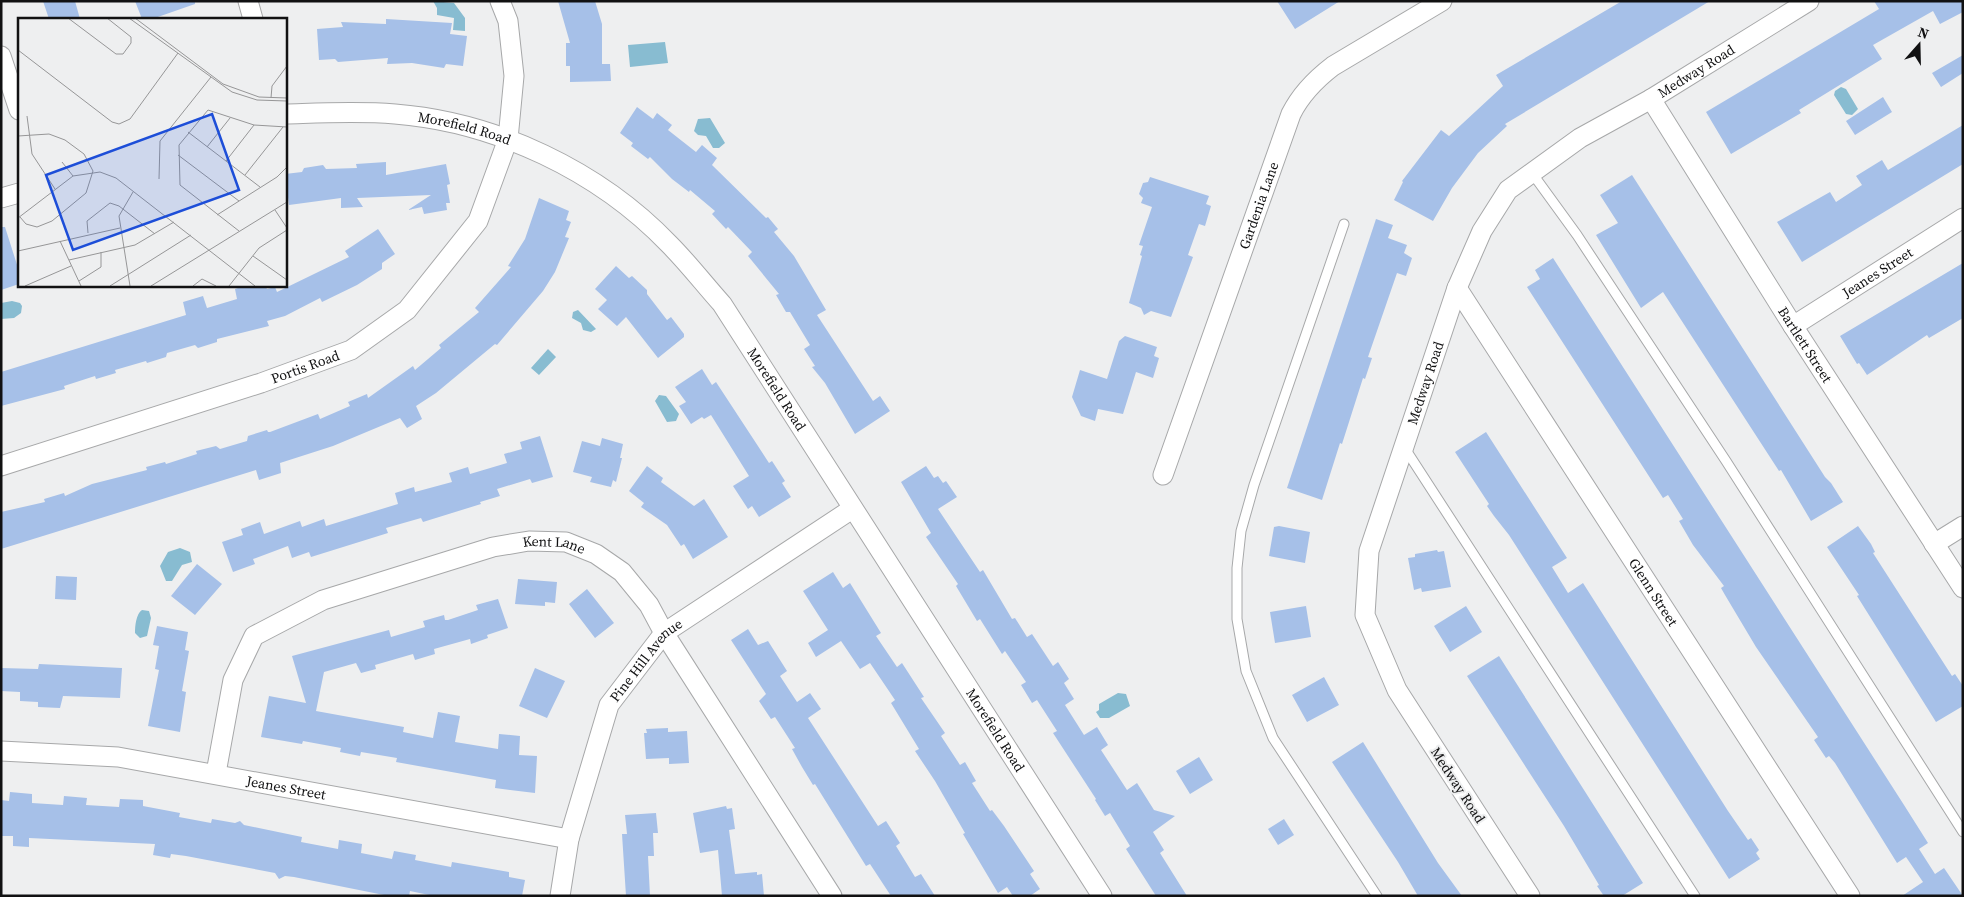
<svg xmlns="http://www.w3.org/2000/svg" width="1964" height="897" viewBox="0 0 1964 897" font-family="'Source Serif 4',serif">
  <style>
    .water { fill: #88bcd1 }
    .building { fill: #a6c0e8 }
    .lines { fill: none; stroke-linecap: round; stroke-linejoin: round }
    .lane-casing { stroke: #a7a8a9; stroke-width: 11 }
    .street-casing { stroke: #a7a8a9; stroke-width: 21 }
    .lane { stroke: #fff; stroke-width: 9 }
    .street { stroke: #fff; stroke-width: 19 }
    .labels { text-anchor: middle; dominant-baseline: central; stroke-width: 4; stroke-linejoin: round; paint-order: stroke }
    .street-label { font-size: 14px; fill: #111112; stroke: #eeeff0 }
    .inset-road { fill: none; stroke: #969697; stroke-width: 1 }
    .view { fill: #1d4ed8; fill-opacity: 0.15; stroke: #1d4ed8; stroke-width: 2.5 }
    .inset-edge { fill: none; stroke: #111112; stroke-width: 2.5 }
  </style>
  <rect width="100%" height="100%" fill="#eeeff0"/>
  <path class="water" d="M433,1L454,3L465,18V31L453,30L454,18L437,15V8Z
    M665,42L668,63L630,67L628,45Z
    M1841,87L1846,89L1858,109L1852,115L1846,114L1834,95L1835,91Z
    M710,118L725,143L719,148H713L706,136L698,135L694,131L698,119Z
    M12,301L20,303L22,306L21,313L14,318L1,319V303Z
    M578,310L596,329L591,332L583,330L581,323L572,318L573,312Z
    M548,349L556,357L539,375L531,368Z
    M659,395L666,396L679,414L676,421L667,422L655,401Z
    M180,548L190,552L192,562L182,565L172,581H166L160,566L168,552Z
    M142,610L149,611L151,618L147,636L140,638L135,633C135,626 136,614 142,610Z
    M1118,693L1126,694L1130,706L1109,718H1100L1096,712L1099,710V704Z"/>
  <path class="building" d="M43,1H75L80,19H49Z
    M135,1H195V4L152,19H142Z
    M558,1H595L602,24V64H610L611,81L570,82V66H566V43H570Z
    M1277,1H1340L1295,29Z
    M1622,1H1710L1505,124L1507,126L1478,153L1452,188L1433,221L1394,200L1403,182L1402,181L1441,130L1449,136L1503,86L1496,75Z
    M1874,1H1963V12L1940,24L1933,11L1873,45L1882,59L1799,110L1801,113L1731,154L1706,112L1879,9Z
    M386,19L452,23L450,34L467,36L463,66L446,64L444,68L412,63L387,64L388,58L338,62L335,59L319,60L317,29L343,27L341,22L386,24Z
    M1963,55V73L1941,87L1932,73Z
    M1883,97L1892,112L1855,135L1846,121Z
    M637,107L653,119L657,113L672,125L668,130L696,152L702,145L717,158L712,165L766,218L768,217L778,229L774,232L794,256L826,310L817,315L873,401L880,396L890,411L855,434L825,383L812,367L815,366L804,349L810,345L790,312H786L776,295L779,294L748,256L752,252L728,227L726,229L712,214L715,211L690,190L689,192L672,179L650,157L648,159L631,146L633,143L620,133Z
    M1963,125V164L1802,262L1777,222L1830,192L1836,202L1862,185L1856,176L1882,160L1888,170Z
    M386,162V175L446,164L450,184L447,185L450,203H446L447,210L424,214L422,207L408,210L431,195L357,198L363,207L341,208V198L289,205L285,174L302,172L304,168L323,165L326,169L357,168L356,164Z
    M1632,175L1825,477L1831,483L1843,502L1811,521L1781,470L1779,471L1663,292L1641,308L1596,235L1618,223L1600,195Z
    M1150,177L1209,196L1206,204L1211,206L1205,226L1199,224L1188,255L1193,257L1171,317L1151,311L1144,315L1141,308L1129,303L1142,256L1140,255L1143,246L1139,245L1152,207L1141,203L1143,198L1139,194L1143,183L1148,182Z
    M539,198L569,211L566,220L571,222L565,237L569,238L555,272L543,291L497,345L495,344L436,393L416,406L422,419L407,428L400,418L333,446L280,463L281,473L259,480L256,470L1,549V512L45,502L44,499L64,493L65,496L92,484L147,470L146,467L165,462L166,464L197,454L196,451L216,446L220,449L247,441L248,436L267,430L268,432H270L318,414L320,419L350,406L348,402L367,394L368,398L413,366L415,370L441,348L439,345L479,312L475,308L511,267L508,266L525,239Z
    M1376,219L1393,225L1388,238L1407,245L1404,253L1412,258L1406,276L1397,273L1368,357L1372,358L1365,379L1363,378L1342,444L1340,443L1322,500L1287,488Z
    M1,227H5L19,271V284L1,290Z
    M378,229L395,254L382,263V269L357,285L322,302L320,298L285,316L267,321L269,326L217,339V342L198,348L195,345L167,353L166,357L147,363L146,361L115,370L116,373L96,379L95,376L64,386L65,389L1,406V372L186,315L183,302L203,296L207,308L237,299L235,289L247,285H265L267,289L275,287L277,292L349,257L345,251Z
    M1553,258L1904,805L1928,843L1919,849L1935,874L1944,868L1963,896H1902L1923,882L1906,857L1897,863L1835,763L1829,756L1826,758L1814,740L1818,737L1756,647L1725,595L1721,588L1724,586L1693,545L1679,521L1683,519L1668,495L1663,498L1527,287L1540,279L1535,270Z
    M1963,263V318L1929,338L1927,335L1867,375L1859,363L1857,364L1840,336Z
    M616,266L629,278L632,276L647,290V294L667,320L671,317L684,334V337L658,358L626,317L617,326L598,309L607,300L595,289Z
    M1125,336L1157,347L1154,356L1159,358L1153,378L1136,372L1123,414L1098,409L1095,421L1081,416L1072,397L1080,370L1107,379L1119,341Z
    M702,369L712,385L716,382L769,463L772,461L785,481L782,483L791,497L759,517L752,506L748,509L733,486L749,476L711,415L704,419L702,417L691,424L679,406L686,402L675,387Z
    M1486,432L1567,558L1552,567L1568,593L1583,583L1728,811L1748,840L1751,838L1759,850L1756,853L1760,859L1729,879L1509,535L1494,516L1487,506L1489,504L1455,452Z
    M540,436L553,477L532,483L530,479L497,489L500,496L480,502L481,504L423,522L421,518L386,528L388,533L311,557L309,552L292,558L288,546L253,559L255,564L233,572L222,542L243,535L241,529L260,522L264,534L300,521L302,527L324,519L326,526L398,504L395,493L414,487L415,492L452,482L449,473L468,467L470,474L507,463L504,454L522,449L520,442Z
    M602,438L623,444L620,458H622L616,482L613,480L611,487L590,482L592,477L573,472L582,441L600,446Z
    M647,466L663,478L661,482L694,506L704,499L728,537L693,559L684,544L681,546L667,525L641,507L644,503L629,491Z
    M926,466L934,478L938,476L943,483L946,481L957,497L938,509L980,572L983,570L1012,619L1015,618L1027,637L1032,634L1053,666L1058,662L1069,679L1064,683L1074,699L1065,705L1084,735L1097,727L1108,745L1101,750L1127,790L1137,783L1154,810L1175,816L1153,832L1164,850L1160,853L1187,896H1156L1126,849L1130,846L1110,813L1105,816L1095,800L1096,799L1053,733L1057,731L1037,700L1032,703L1021,685L1026,682L1005,651L1002,654L980,619L977,621L956,586L958,584L926,537L931,533L901,482Z
    M1279,526L1310,532L1305,563L1269,556L1274,527Z
    M1858,526L1871,544L1875,552L1873,553L1952,676L1955,674L1963,686V706L1936,722L1857,596L1859,595L1827,547Z
    M1437,550L1438,552L1444,551L1451,587L1422,592L1421,588L1414,590L1408,558L1415,557V554Z
    M197,564L222,584L195,615L171,596Z
    M833,572L843,588L850,583L881,633L876,636L897,667L902,663L924,697L921,698L945,733L941,736L960,765L965,762L976,781L972,783L990,811L992,810L1004,826L1034,871L1030,874L1040,889L1030,896H1013L1007,887L998,893L963,834L965,833L935,781L915,751L919,749L891,703L895,700L870,663L860,669L841,641L816,657L808,643L828,630L803,591Z
    M56,576L77,577L76,600L55,599Z
    M518,579L557,582L555,603L545,602V606L515,604Z
    M587,589L614,623L595,638L569,604Z
    M498,599L508,628L487,635L488,638L471,644L470,639L434,649L435,654L415,660L413,654L375,665L376,669L361,673L356,663L324,672L316,711L404,727L403,732L433,738L438,712L460,716L455,742L498,749L499,734L520,736L519,755L537,756L535,793L495,788L496,780L396,762L397,758L361,752L360,756L340,752L341,748L303,741L302,744L261,737L269,696L306,703L292,656L389,630L391,637L425,627L423,621L444,615L445,620H448L478,610L476,605Z
    M1306,606L1311,637L1275,643L1270,612Z
    M1466,606L1482,632L1450,652L1434,626Z
    M157,626L188,632L185,650L189,651L182,691L186,692L180,732L148,726L159,670L155,669L159,646L153,645Z
    M748,629L758,645L768,641L787,671L780,676L797,702L810,693L821,709L808,718L878,826L886,821L900,843L896,846L915,877L921,874L935,896H891L870,864L866,866L815,784L813,785L802,767L792,749L795,748L775,717L771,719L759,701L766,694L731,640Z
    M1499,656L1643,883L1622,896H1604L1597,886L1599,885L1564,826L1467,676Z
    M39,664L122,668L120,698L63,696L60,708L38,707V702L20,701V692L1,691V668L38,669Z
    M535,668L565,681L547,718L519,706Z
    M1324,677L1339,705L1307,722L1292,695Z
    M668,728V732L687,731L689,763L669,764V758L646,759L644,733H647L646,729Z
    M1363,742L1438,863L1462,896H1418L1398,862L1349,788L1332,762Z
    M1199,757L1213,780L1190,794L1176,771Z
    M10,792L32,794V803L63,805L64,796L87,798L86,805L119,807L120,799L143,800V806L180,813L179,817L211,823L212,819L235,823L240,821L244,825L302,837L301,842L338,849L339,840L362,844L361,853L392,859L394,851L416,855L415,860L451,867L452,862L509,872V877L525,880L522,896H434L410,891L409,896H389L294,877L285,876L279,879L275,873L186,856L171,854L170,858L153,855L155,844L29,838V847L13,846V836H1V800L9,801Z
    M726,806L727,809L732,808L735,829L729,830L735,874L757,872V875L762,874L764,896H722L718,850L700,853L693,813Z
    M656,813L658,833H653L654,856H648L650,896H626L622,834H627L625,815Z
    M1284,819L1294,835L1278,845L1268,829Z"/>
  <g class="lines">
    <g class="lane-casing">
      <path id="lane" d="M1532,173L1577,235L1726,461L1963,832
        M1344,224L1254,485L1241,531L1237,568V619L1246,671L1273,738L1377,896
        M1404,447L1695,896"/>
    </g>
    <g class="street-casing">
      <g id="street">
        <path d="M248,1L253,19"/>
        <path d="M1,56L19,110"/>
        <path id="s1" d="M1651,99L1793,326L1963,588"/>
        <path id="s2" d="M285,114C321,113 358,111 395,114C496,122 599,171 669,244C688,263 704,284 722,304L1102,896"/>
        <path d="M1,198L19,193"/>
        <path id="s3" d="M1457,288L1850,896"/>
        <path id="s4" d="M1793,326L1963,218"/>
        <path id="s5" d="M1,466L261,383L351,350L407,310L478,221L508,139L514,76L508,21L500,1"/>
        <path id="s6" d="M1163,475L1291,114C1301,94 1316,79 1333,66L1442,1"/>
        <path d="M1934,544L1963,526"/>
        <path id="s7" d="M1,751L118,757L569,839"/>
        <path id="s8" d="M216,773L233,680L254,636L323,600L493,547L529,541L566,542L596,554L622,572L649,605L664,633L832,896"/>
        <path id="s9" d="M560,896L569,839L609,705L664,633L852,509"/>
        <path id="s10" d="M1530,896L1397,690L1365,615L1369,551L1457,288L1482,231L1508,190L1580,138L1651,99L1809,1"/>
      </g>
    </g>
    <use href="#lane" class="lane"/>
    <use href="#street" class="street"/>
  </g>
  <g class="labels">
    <g class="street-label">
      <text stroke="none"><textPath href="#s10" startOffset="1002">Medway Road</textPath></text>
      <text stroke="none"><textPath href="#s2" startOffset="181">Morefield Road</textPath></text>
      <text stroke="none"><textPath href="#s6" startOffset="286">Gardenia Lane</textPath></text>
      <text stroke="none"><textPath href="#s4" startOffset="100">Jeanes Street</textPath></text>
      <text stroke="none"><textPath href="#s1" startOffset="290">Bartlett Street</textPath></text>
      <text stroke="none"><textPath href="#s5" startOffset="320">Portis Road</textPath></text>
      <text stroke="none"><textPath href="#s10" startOffset="568">Medway Road</textPath></text>
      <text stroke="none"><textPath href="#s2" startOffset="601">Morefield Road</textPath></text>
      <text stroke="none"><textPath href="#s8" startOffset="461">Kent Lane</textPath></text>
      <text stroke="none"><textPath href="#s3" startOffset="362">Glenn Street</textPath></text>
      <text stroke="none"><textPath href="#s9" startOffset="256">Pine Hill Avenue</textPath></text>
      <text stroke="none"><textPath href="#s2" startOffset="1006">Morefield Road</textPath></text>
      <text transform="translate(1458 785) rotate(57)">Medway Road</text>
      <text stroke="none"><textPath href="#s7" startOffset="288">Jeanes Street</textPath></text>
    </g>
  </g>
  <g transform="translate(18 18)">
    <rect width="269" height="269" fill="#eeeff0"/>
    <path class="inset-road" d="M50,0L98,36H105L113,25V19L89,0M111,0L214,74L239,82L269,83M117,0L205,66L241,79L269,80M0,32L94,104L101,106L112,101L160,35M253,80L254,68L269,48M9,98L14,136L37,171M170,114L242,169M0,118L31,116L47,122L66,136L75,153L68,175L34,203L19,209L8,206L2,199M189,129L212,100M160,137L221,183M208,143L236,107M44,144L55,158M227,157L265,109M141,161L142,123L193,59M257,192L269,210M199,197L259,159L269,149M0,200L55,158L82,154L98,160L237,268M221,213L162,167L161,127L190,92L236,107L269,109M70,215L69,203L92,185L101,188L137,216M42,223L63,268M0,233L102,210M235,238L269,262M51,242L117,227L156,204M61,263L83,249V234M7,268L53,248M92,268L173,217M112,268L101,198L115,174M133,268L269,184M175,268L184,261L198,268M211,268L241,230L269,212"/>
    <path class="view" d="M194,96L221,172L55,232L28,157Z"/>
    <rect width="269" height="269" class="inset-edge"/>
  </g>
  <rect width="1964" height="897" fill="none" stroke="#111112" stroke-width="5"/>
  <g transform="translate(1919 45) rotate(20)" stroke="#eeeff0" stroke-width="4" paint-order="stroke">
  <path d="M0-4L9 19L0 12L-9 19Z" fill="#111112"/>
  <text y="-8" font-size="14" font-weight="bold" text-anchor="middle" fill="#111112">N</text>
  </g>
</svg>
